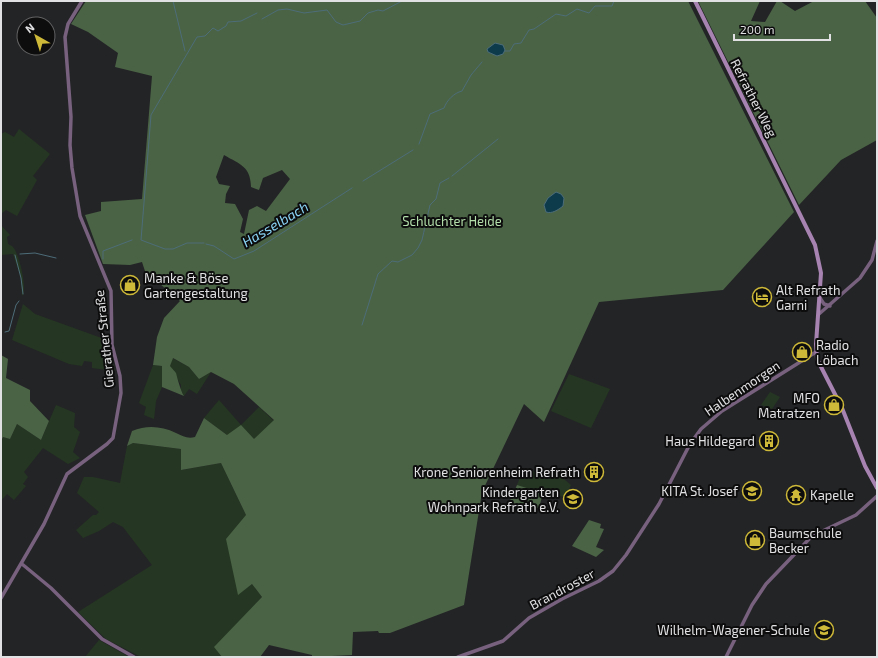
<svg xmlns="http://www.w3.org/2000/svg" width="878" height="658" viewBox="0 0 878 658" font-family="'Exo 2',sans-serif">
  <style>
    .green { fill: #253722 }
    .forest { fill: #4a6345; fill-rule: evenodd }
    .water { fill: #0d3b4c; stroke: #4d6d79 }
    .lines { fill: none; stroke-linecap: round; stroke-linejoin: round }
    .stream { stroke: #4d6d79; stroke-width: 1 }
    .tertiary { stroke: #77617e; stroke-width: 3.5 }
    .secondary { stroke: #a783b1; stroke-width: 4 }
    .labels { text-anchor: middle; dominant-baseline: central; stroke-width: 4; stroke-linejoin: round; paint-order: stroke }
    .street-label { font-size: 13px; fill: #e1e1e3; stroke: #0d0d0e }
    .park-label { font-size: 13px; fill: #b3dfaa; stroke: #0d0d0e }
    .poi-label { font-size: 13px; fill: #e1e1e3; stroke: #0d0d0e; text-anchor: end }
    .water-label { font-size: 14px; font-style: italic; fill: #8ad3f4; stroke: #0d0d0e }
  </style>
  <rect width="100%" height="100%" fill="#232426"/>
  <path class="green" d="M19,129L50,154L33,176L37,180L17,216L6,210L1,214V134L5,132L14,137Z
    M1,225L10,235L7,237L8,244C10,245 12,246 13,247C19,253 28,291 22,296L21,278L13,254L1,255Z
    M23,304L35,314L107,340L115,371L92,368V362L84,361L82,366L69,364L12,340Z
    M172,358L189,367L199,379L211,372L197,394L189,389L184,396L181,390V385L170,366Z
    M153,365L162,366V387L156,401L154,419L144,415L146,407L139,403Z
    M569,374L610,389L591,428L551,411Z
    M770,392L780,397L772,409L761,405Z
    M219,400L241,425L259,407L274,421L254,440L227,435L204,418Z
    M56,405L75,413L74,427L80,432L73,452L80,458L68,464L43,448L24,472L28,477L23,484L26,486L14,500L7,494L1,501V442L3,437L10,439L17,424L41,440Z
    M133,443L181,449L182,470L221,463L246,515L238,594L252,584L262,597L215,647L222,657H141L106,639L78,612L152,565L123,527L113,522L99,531L83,538L76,530L93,515H96L99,512L77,493L84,477H93L120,483L127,446Z
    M523,470L559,475L571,485L565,497L537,492L517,485Z
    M99,640L129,657H85Z"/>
  <path class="forest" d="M86,1H688L794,212L723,290L599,302L544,422L524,404L482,492L464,605L390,633H379L378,631L353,632L352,655L312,657V655L269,645L260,657H222L214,647L262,597L252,584L238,595L226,539L246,515L221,463L181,470V449L133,443L127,446L132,431C147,425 161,426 176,433C183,436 187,439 195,437L204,418L227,435L241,425L254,439L274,420L234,384L211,372L199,379L189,367L173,358L170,366L176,373C177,377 181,392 184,396L162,387V366L153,365L157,337L164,318L180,301L160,284L146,274L142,262L130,265L103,264L85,215L101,211V202L142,199L152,76L115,67L118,53L88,32L71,24ZM224,155C241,165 250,166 251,187L259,190L263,178L282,170L290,179L266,211L257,206L249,210L244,234L240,232L243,219L235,204L225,203L226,194L230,186L219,184L216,177Z
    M698,1H760L751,21L765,22L777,1H780L795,11L814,1H865L877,18V140L841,160L799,205Z
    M1,355L8,359L6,378L30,390V401L49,421L41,440L17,424L10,439L3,437L1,441Z
    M517,485L543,493L539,508L507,507Z
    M589,520L601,524L600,528L604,529L596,547L604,550L596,557L572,546Z"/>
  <path class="water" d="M495,43L503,45L505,50L503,54L497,56L488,52L487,49Z
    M556,192L561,194L564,198L563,206C558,210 552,214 546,212L544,205L548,198Z"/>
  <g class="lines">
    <path class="stream" d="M173,1L185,51
      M262,19L278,10L287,9L304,13L327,10L336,22L343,25L360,21L368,13L378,10L383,11L402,1
      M505,51H510L514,44L521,43L529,30L534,29L556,14L566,16L577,9L589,13L595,6H612L614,1
      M419,144L430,114L444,108C447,100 454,93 462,91L471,75L482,62
      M452,176L498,139
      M363,181L413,150
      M204,243H187L173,249H165L141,240L151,115L197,37L205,36L213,28L218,31L226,26L228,22L241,21L257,13
      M206,244L214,246L234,259L254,251L352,188
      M20,254L35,253L56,258
      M15,255L21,278L23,294
      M103,259V251L132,240
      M362,325L378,274L392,261L398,262L412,255L418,248L422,240L430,205L436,199L440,183L449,178
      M5,332L9,331L16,305L19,301"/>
    <path class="tertiary" d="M820,298L824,304L830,306
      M819,314L860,278L872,260L877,241
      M22,564L51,588L102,639L134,657
      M1,598L44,524L67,474L107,444L113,438L121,393L120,376L112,345L111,291L80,216L72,168L70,145L71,117L65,37L68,24L82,1
      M458,657L503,641L529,618L562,599L599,581L613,571L626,555L659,504L690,444L701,429L722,411L816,352
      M726,657L752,605L766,584L812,536L856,515L877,496"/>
    <path class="secondary" d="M695,1L815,245L821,273L816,344L817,359L842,408L865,466L877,488"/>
  </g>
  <defs>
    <g id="shop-ring" transform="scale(1)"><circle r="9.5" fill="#0d0d0e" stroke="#ceb938" stroke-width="1.5"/><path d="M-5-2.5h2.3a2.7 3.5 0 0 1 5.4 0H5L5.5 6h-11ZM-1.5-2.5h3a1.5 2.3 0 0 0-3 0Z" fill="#ceb938"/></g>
    <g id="hotel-ring" transform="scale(1)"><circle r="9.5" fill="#0d0d0e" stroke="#ceb938" stroke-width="1.5"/><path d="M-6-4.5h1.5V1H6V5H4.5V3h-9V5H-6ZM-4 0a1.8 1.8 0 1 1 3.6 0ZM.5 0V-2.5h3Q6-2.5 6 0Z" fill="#ceb938"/></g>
    <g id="building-ring" transform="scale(1)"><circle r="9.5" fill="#0d0d0e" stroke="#ceb938" stroke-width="1.5"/><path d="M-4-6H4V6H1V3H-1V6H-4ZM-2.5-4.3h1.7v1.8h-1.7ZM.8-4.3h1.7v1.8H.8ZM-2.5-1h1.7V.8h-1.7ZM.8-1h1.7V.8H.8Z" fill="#ceb938"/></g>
    <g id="school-ring" transform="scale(1)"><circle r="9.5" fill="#0d0d0e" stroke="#ceb938" stroke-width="1.5"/><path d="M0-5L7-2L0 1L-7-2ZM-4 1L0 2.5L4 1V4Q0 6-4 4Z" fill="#ceb938"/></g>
    <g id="temple-ring" transform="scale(1)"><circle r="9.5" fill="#0d0d0e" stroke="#ceb938" stroke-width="1.5"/><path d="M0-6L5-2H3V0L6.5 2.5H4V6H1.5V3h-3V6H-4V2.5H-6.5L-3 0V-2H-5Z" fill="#ceb938"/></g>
  </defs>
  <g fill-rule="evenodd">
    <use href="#shop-ring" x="130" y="285"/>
    <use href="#hotel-ring" x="762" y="297"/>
    <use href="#shop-ring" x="802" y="352"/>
    <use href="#shop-ring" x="834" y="405"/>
    <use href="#building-ring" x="769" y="441"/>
    <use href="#building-ring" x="594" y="472"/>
    <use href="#school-ring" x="752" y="491"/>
    <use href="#temple-ring" x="796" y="495"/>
    <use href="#school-ring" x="573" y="499"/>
    <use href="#shop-ring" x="755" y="540"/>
    <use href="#school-ring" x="824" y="630"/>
  </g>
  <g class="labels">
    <g class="street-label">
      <text transform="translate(754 98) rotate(63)">Refrather Weg</text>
      <text transform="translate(104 339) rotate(-96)">Gierather Straße</text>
      <text transform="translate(742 388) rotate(-34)">Halbenmorgen</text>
      <text transform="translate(562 589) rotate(-28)">Brandroster</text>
    </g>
    <g class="park-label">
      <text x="452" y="221">Schluchter Heide</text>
    </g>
    <g class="poi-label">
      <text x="144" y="278" text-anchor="start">Manke &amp; Böse<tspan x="144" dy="15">Gartengestaltung</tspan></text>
      <text x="776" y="290" text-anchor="start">Alt Refrath<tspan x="776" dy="15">Garni</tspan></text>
      <text x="816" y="345" text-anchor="start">Radio<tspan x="816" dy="15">Löbach</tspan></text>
      <text x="820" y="398">MFO<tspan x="820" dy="15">Matratzen</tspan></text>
      <text x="755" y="441">Haus Hildegard</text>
      <text x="580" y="472">Krone Seniorenheim Refrath</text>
      <text x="738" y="491">KITA St. Josef</text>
      <text x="559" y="492">Kindergarten<tspan x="559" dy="15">Wohnpark Refrath e.V.</tspan></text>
      <text x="810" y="495" text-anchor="start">Kapelle</text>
      <text x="769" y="533" text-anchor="start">Baumschule<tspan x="769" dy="15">Becker</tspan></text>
      <text x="810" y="630">Wilhelm-Wagener-Schule</text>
    </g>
    <g class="water-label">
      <text transform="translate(275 224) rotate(-31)">Hasselbach</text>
    </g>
  </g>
  <rect width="878" height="658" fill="none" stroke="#e1e1e3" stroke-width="4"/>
  <g transform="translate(36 36) rotate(321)"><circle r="19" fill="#0d0d0e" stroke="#626263"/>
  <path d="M0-3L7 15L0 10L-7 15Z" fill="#ceb938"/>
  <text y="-6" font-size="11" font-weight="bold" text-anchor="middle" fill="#e1e1e3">N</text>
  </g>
  <path d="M734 34v6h96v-6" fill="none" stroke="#e1e1e3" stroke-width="2"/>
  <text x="740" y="34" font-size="12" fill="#e1e1e3" stroke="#0d0d0e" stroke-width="3" paint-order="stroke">200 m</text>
</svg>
